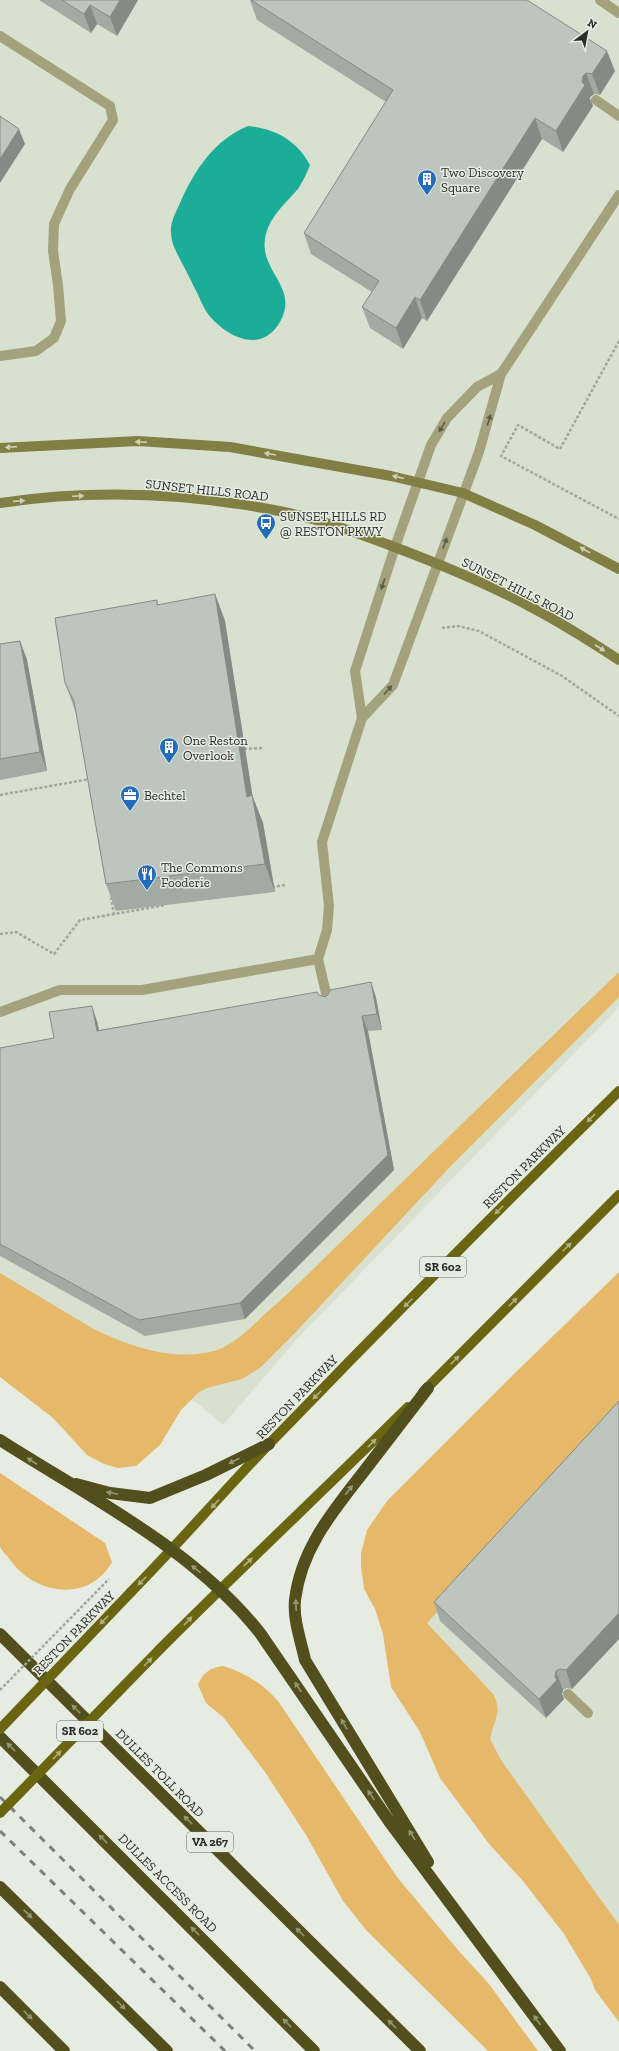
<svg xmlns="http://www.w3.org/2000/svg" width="619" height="2051" viewBox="0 0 619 2051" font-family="'Zilla Slab',serif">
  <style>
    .built { fill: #d8e1d0 }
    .green { fill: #e5b969 }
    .water { fill: #1cad99 }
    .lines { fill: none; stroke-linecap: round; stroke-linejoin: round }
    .path { stroke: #a2a69e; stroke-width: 2.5; stroke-dasharray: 3 2; stroke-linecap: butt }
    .lane { stroke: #a3a27c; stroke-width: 10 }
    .secondary { stroke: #827f44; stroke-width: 10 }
    .primary { stroke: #6a6510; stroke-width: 10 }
    .highway { stroke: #524f1d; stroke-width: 12 }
    .rail { stroke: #7c8079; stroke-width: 3; stroke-dasharray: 7 7; stroke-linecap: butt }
    .path-bridge { stroke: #a2a69e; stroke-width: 2.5; stroke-dasharray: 3 2; stroke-linecap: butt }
    .primary-bridge { stroke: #6a6510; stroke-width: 10 }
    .wall { fill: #a2aaa4 }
    .shaded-wall { fill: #848b86 }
    .building { fill: #bcc6bf; stroke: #848b86 }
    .oneway { fill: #5b5c4a }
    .oneway2 { fill: #ced1ba }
    .oneway3 { fill: #afaf84 }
    .oneway4 { fill: #959676 }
    .labels { text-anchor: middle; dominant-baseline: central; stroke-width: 3; stroke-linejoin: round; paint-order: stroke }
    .shield { fill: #e7ece2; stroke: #636660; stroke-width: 1 }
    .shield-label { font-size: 12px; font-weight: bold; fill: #2b2d29 }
    .poi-label { font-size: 13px; fill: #2b2d29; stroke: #e7ece2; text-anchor: start }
    .street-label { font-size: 13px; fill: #2b2d29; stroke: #e7ece2 }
  </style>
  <rect width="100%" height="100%" fill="#e7ece2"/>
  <path class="built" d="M0,0H619V1007L297,1339L223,1425L198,1404L0,1298Z
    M619,1338V1979L371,1598Z"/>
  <path class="green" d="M619,972V997L448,1169L294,1334L261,1367L242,1379L207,1388L198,1393L181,1410L160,1445L136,1466L118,1468L104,1464L87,1455L53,1418L0,1377V1273L92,1328C128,1346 173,1362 214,1351C234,1345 251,1327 266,1313C295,1288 321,1261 348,1235C438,1147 528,1059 619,972Z
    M619,1272V1414L427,1623L494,1695C502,1714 494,1720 490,1739L501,1760L619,1925V2022L595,1990L591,1979L564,1934L523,1881L490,1845L440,1778L420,1732L391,1687L383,1634L375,1609L364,1589L361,1566V1553L367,1530L387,1501L517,1371Z
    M0,1473L105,1543L112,1562C89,1603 36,1595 11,1561C8,1556 1,1551 0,1546C0,1540 0,1531 0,1525C0,1508 0,1490 0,1473Z
    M223,1666C246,1673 263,1684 278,1701L397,1877L458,1950L489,1984L538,2051H488L367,1931L343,1901L306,1835L265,1772L224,1718L206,1703L198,1685C203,1672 210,1668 223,1666Z"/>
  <path class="water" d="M248,126C274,128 297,140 310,165C307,173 303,181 298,189C285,204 268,218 265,239C260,271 298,287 281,320C263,355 227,338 208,314C202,306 199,295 194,287C188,274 180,260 174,247C172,242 171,237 171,232C170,223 176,212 180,203C194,171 214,140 248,126Z"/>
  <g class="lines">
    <path class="path" d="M619,341L560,449L518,425L501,456L619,519
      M442,628L458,626L479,631L562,676L619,716
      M244,749L262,748
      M0,795L90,779
      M272,887L285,885
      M111,897L114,914
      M0,934L16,932L54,954L80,920L166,905"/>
    <path class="lane" d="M600,0L619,13
      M0,36L110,106L113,120L70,189L54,224L53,251L58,285L61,321L54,338L36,351L0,356
      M596,100L619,116
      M362,718L355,671L395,547L431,445L447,418L477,387L501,374
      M329,1006L318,959L327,930L329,906L322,842L362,718L393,685L479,452L501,374L619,195
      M0,1012L60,990H142L318,959
      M568,1694L588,1713"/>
    <path class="secondary" d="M0,448L138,441L230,447L391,476L463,493L535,525L619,569
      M0,503C94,489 191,493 284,512C323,520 360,534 397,548C442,565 486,583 529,606C560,622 590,641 619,660"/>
    <path class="primary" d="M423,1392L619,1195
      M131,1592C179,1543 223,1492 270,1443C385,1324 501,1207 619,1091
      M160,1649C242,1567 326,1488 408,1407"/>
    <path class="highway" d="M428,1388C407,1415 386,1443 365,1470C334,1510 301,1548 295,1600C293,1620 301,1641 305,1660L428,1862
      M0,1440C89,1497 194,1549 260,1633L391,1824L560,2051
      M76,1484L110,1493L150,1498L206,1475L269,1444
      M0,1634L420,2051
      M0,1737L314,2051
      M0,1887L167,2051
      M0,1987L64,2051"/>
    <path class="rail" d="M0,1797L255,2051
      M0,1831L225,2051"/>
    <path class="path-bridge" d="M0,1690L109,1579"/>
    <path class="primary-bridge" d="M0,1729L131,1592
      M0,1813L160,1649"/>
  </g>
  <path class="wall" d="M39,0H138L117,36L97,24L91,33Z
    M250,0H527L615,71L600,95L594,94L590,97V99L593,106L563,152L542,139L427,321L422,318L403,349L370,328L362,307L372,292L311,254L304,233L386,102L257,20Z
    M215,594L225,621L252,795L263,823L275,892L116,911L106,884L76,713L65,683L157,600L158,605Z
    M20,641L27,660L47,771L0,780V644Z
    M371,982L376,998L382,1030L368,1031L394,1170L245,1319L145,1336L0,1256V1048L54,1038L97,1021L99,1030L319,995L325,997Z
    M619,1401V1639L572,1689L567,1688L563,1690L562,1694L564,1699L546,1718L440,1621L434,1602Z"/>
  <path class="shaded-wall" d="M120,0H138L117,36L110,17Z
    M90,5L97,24L91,33L84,14Z
    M607,51L615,71L600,95L592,74Z
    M586,73L594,94L590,97V99L593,106L563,152L556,131L582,82L583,76Z
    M535,118L542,139L427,321L420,300Z
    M19,129L25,144L0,183V159Z
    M415,297L422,318L403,349L396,328Z
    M215,594L225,621L257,824L247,797Z
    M20,641L27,660L47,771L40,752Z
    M252,795L263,823L275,892L265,864Z
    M371,982L376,998L382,1030L377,1014Z
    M92,1006L97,1021L102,1046L97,1031Z
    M362,1016L368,1031L394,1170L245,1319L240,1303Z
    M619,1613V1639L572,1689L566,1670Z
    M556,1671L563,1690L562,1694L564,1699L546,1718L539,1699L555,1677Z"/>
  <path class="building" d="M62,0H120L110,17L90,5L84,14Z
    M251,0H527L607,51L592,74L586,73L583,76L582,82L585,85L556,131L535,118L420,300L415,297L396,328L362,307L379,281L304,233L393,90Z
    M0,116L19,129L0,159Z
    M215,594L247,797L252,795L265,864L106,884L74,701L65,683L55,618L157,600V605Z
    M20,641L40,752L0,759V644Z
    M371,982L377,1014L362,1016L388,1155L240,1303L139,1320L0,1244V1048L54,1038L49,1012L92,1006L97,1031L317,992L319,995L325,997L328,995L330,990Z
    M619,1401V1613L566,1670L560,1669L556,1671L555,1677L557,1680L539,1699L434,1602Z"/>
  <defs><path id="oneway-solid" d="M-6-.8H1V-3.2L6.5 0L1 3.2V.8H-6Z"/></defs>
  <g class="oneway">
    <use href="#oneway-solid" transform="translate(489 420) rotate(-73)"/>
    <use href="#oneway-solid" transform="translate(442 427) rotate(121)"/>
    <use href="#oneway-solid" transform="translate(445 543) rotate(-70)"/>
    <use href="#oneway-solid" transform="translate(383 584) rotate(108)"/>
    <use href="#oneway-solid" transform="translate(388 690) rotate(-48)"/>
  </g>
  <g class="oneway2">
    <use href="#oneway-solid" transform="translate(141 442) rotate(-178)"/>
    <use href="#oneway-solid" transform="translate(11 447) rotate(176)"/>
    <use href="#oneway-solid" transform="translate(270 454) rotate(-170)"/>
    <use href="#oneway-solid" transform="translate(398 477) rotate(-166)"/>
    <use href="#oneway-solid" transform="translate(78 496) rotate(-3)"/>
    <use href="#oneway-solid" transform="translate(19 501) rotate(-4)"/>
    <use href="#oneway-solid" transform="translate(585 550) rotate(-151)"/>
    <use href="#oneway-solid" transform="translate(600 648) rotate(33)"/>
  </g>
  <g class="oneway3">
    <use href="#oneway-solid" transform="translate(591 1118) rotate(135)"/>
    <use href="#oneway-solid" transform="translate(499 1210) rotate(135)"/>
    <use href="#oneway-solid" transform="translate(567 1247) rotate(-45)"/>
    <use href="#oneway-solid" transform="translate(513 1302) rotate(-45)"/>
    <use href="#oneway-solid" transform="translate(408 1303) rotate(135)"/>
    <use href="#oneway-solid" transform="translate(455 1360) rotate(-45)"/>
    <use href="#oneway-solid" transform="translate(317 1395) rotate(135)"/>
    <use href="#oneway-solid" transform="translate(372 1443) rotate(-45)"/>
    <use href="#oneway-solid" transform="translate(215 1504) rotate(132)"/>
    <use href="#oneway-solid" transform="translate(248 1562) rotate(-43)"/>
    <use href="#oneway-solid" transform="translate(142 1581) rotate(135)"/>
    <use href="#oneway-solid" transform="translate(104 1620) rotate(134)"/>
    <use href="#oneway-solid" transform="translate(188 1621) rotate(-46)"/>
    <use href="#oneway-solid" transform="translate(148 1662) rotate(-46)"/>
    <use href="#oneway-solid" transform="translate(57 1755) rotate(-46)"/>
  </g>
  <g class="oneway4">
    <use href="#oneway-solid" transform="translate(32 1461) rotate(-147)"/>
    <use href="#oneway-solid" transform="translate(234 1461) rotate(153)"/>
    <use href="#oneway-solid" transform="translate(349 1490) rotate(-53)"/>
    <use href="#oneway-solid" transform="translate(112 1493) rotate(-169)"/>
    <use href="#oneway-solid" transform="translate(196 1569) rotate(-141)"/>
    <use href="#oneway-solid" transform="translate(296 1605) rotate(-92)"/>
    <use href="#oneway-solid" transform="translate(298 1687) rotate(-124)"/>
    <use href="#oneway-solid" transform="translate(76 1709) rotate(-135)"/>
    <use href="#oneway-solid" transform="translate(344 1724) rotate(-121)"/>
    <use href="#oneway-solid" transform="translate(11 1747) rotate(-135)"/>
    <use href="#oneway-solid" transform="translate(371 1795) rotate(-124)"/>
    <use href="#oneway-solid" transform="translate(188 1820) rotate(-135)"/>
    <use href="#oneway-solid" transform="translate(412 1835) rotate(-121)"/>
    <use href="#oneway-solid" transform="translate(103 1839) rotate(-135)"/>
    <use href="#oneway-solid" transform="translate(28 1914) rotate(44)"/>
    <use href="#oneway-solid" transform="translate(195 1931) rotate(-135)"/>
    <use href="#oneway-solid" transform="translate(300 1932) rotate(-135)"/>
    <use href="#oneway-solid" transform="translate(121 2005) rotate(45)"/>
    <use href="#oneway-solid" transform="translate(28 2015) rotate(45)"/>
    <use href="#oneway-solid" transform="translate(537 2020) rotate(-126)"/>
    <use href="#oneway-solid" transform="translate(287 2023) rotate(-134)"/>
    <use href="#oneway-solid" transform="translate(392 2024) rotate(-135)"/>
  </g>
  <defs>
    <g id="building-pin" transform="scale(1)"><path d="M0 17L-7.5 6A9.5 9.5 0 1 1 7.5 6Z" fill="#236bbb" stroke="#e7ece2"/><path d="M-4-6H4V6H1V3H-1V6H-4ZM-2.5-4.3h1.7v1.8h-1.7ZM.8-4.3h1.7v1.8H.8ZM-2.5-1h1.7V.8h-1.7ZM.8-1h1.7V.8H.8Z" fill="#fff"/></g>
    <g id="bus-pin" transform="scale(1)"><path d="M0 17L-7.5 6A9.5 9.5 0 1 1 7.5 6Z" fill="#236bbb" stroke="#e7ece2"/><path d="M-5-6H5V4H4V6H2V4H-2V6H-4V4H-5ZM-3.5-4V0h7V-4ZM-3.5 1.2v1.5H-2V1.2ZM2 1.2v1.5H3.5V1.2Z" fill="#fff"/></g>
    <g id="office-pin" transform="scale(1)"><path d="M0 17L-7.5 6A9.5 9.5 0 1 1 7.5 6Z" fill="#236bbb" stroke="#e7ece2"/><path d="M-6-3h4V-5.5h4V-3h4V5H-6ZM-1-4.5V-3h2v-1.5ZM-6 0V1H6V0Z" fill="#fff"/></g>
    <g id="restaurant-pin" transform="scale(1)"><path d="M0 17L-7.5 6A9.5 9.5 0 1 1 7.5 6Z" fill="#236bbb" stroke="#e7ece2"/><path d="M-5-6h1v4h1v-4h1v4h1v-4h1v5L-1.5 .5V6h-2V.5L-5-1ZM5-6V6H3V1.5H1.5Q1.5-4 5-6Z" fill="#fff"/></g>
  </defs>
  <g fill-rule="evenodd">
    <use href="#building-pin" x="427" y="179"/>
    <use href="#bus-pin" x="266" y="523"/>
    <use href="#building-pin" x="169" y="747"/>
    <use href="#office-pin" x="130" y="795"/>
    <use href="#restaurant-pin" x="147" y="874"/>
  </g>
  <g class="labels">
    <g class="shield">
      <rect x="420" y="1257" width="46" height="20" rx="3"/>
      <rect x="57" y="1721" width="46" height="20" rx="3"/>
      <rect x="187" y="1832" width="46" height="20" rx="3"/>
    </g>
    <g class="shield-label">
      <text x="443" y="1267">SR 602</text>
      <text x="80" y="1731">SR 602</text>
      <text x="210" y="1842">VA 267</text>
    </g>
    <g class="poi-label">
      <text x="441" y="172">Two Discovery<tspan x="441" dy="15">Square</tspan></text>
      <text x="280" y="516">SUNSET HILLS RD<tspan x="280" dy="15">@ RESTON PKWY</tspan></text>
      <text x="183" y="740">One Reston<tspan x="183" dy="15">Overlook</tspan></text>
      <text x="144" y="795">Bechtel</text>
      <text x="161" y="867">The Commons<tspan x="161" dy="15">Fooderie</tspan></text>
    </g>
    <g class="street-label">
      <text transform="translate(207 490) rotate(6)">SUNSET HILLS ROAD</text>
      <text transform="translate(518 589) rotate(27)">SUNSET HILLS ROAD</text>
      <text transform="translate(524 1167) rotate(-45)">RESTON PARKWAY</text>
      <text transform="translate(297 1397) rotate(-46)">RESTON PARKWAY</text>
      <text transform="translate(74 1633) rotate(-46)">RESTON PARKWAY</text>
      <text transform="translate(160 1773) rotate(45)">DULLES TOLL ROAD</text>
      <text transform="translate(168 1883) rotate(45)">DULLES ACCESS ROAD</text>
    </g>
  </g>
  <g transform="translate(587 32) rotate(32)" stroke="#e7ece2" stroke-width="3" paint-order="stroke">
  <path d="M0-3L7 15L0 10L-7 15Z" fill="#2b2d29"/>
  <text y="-6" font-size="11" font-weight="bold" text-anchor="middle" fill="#2b2d29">N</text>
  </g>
</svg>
